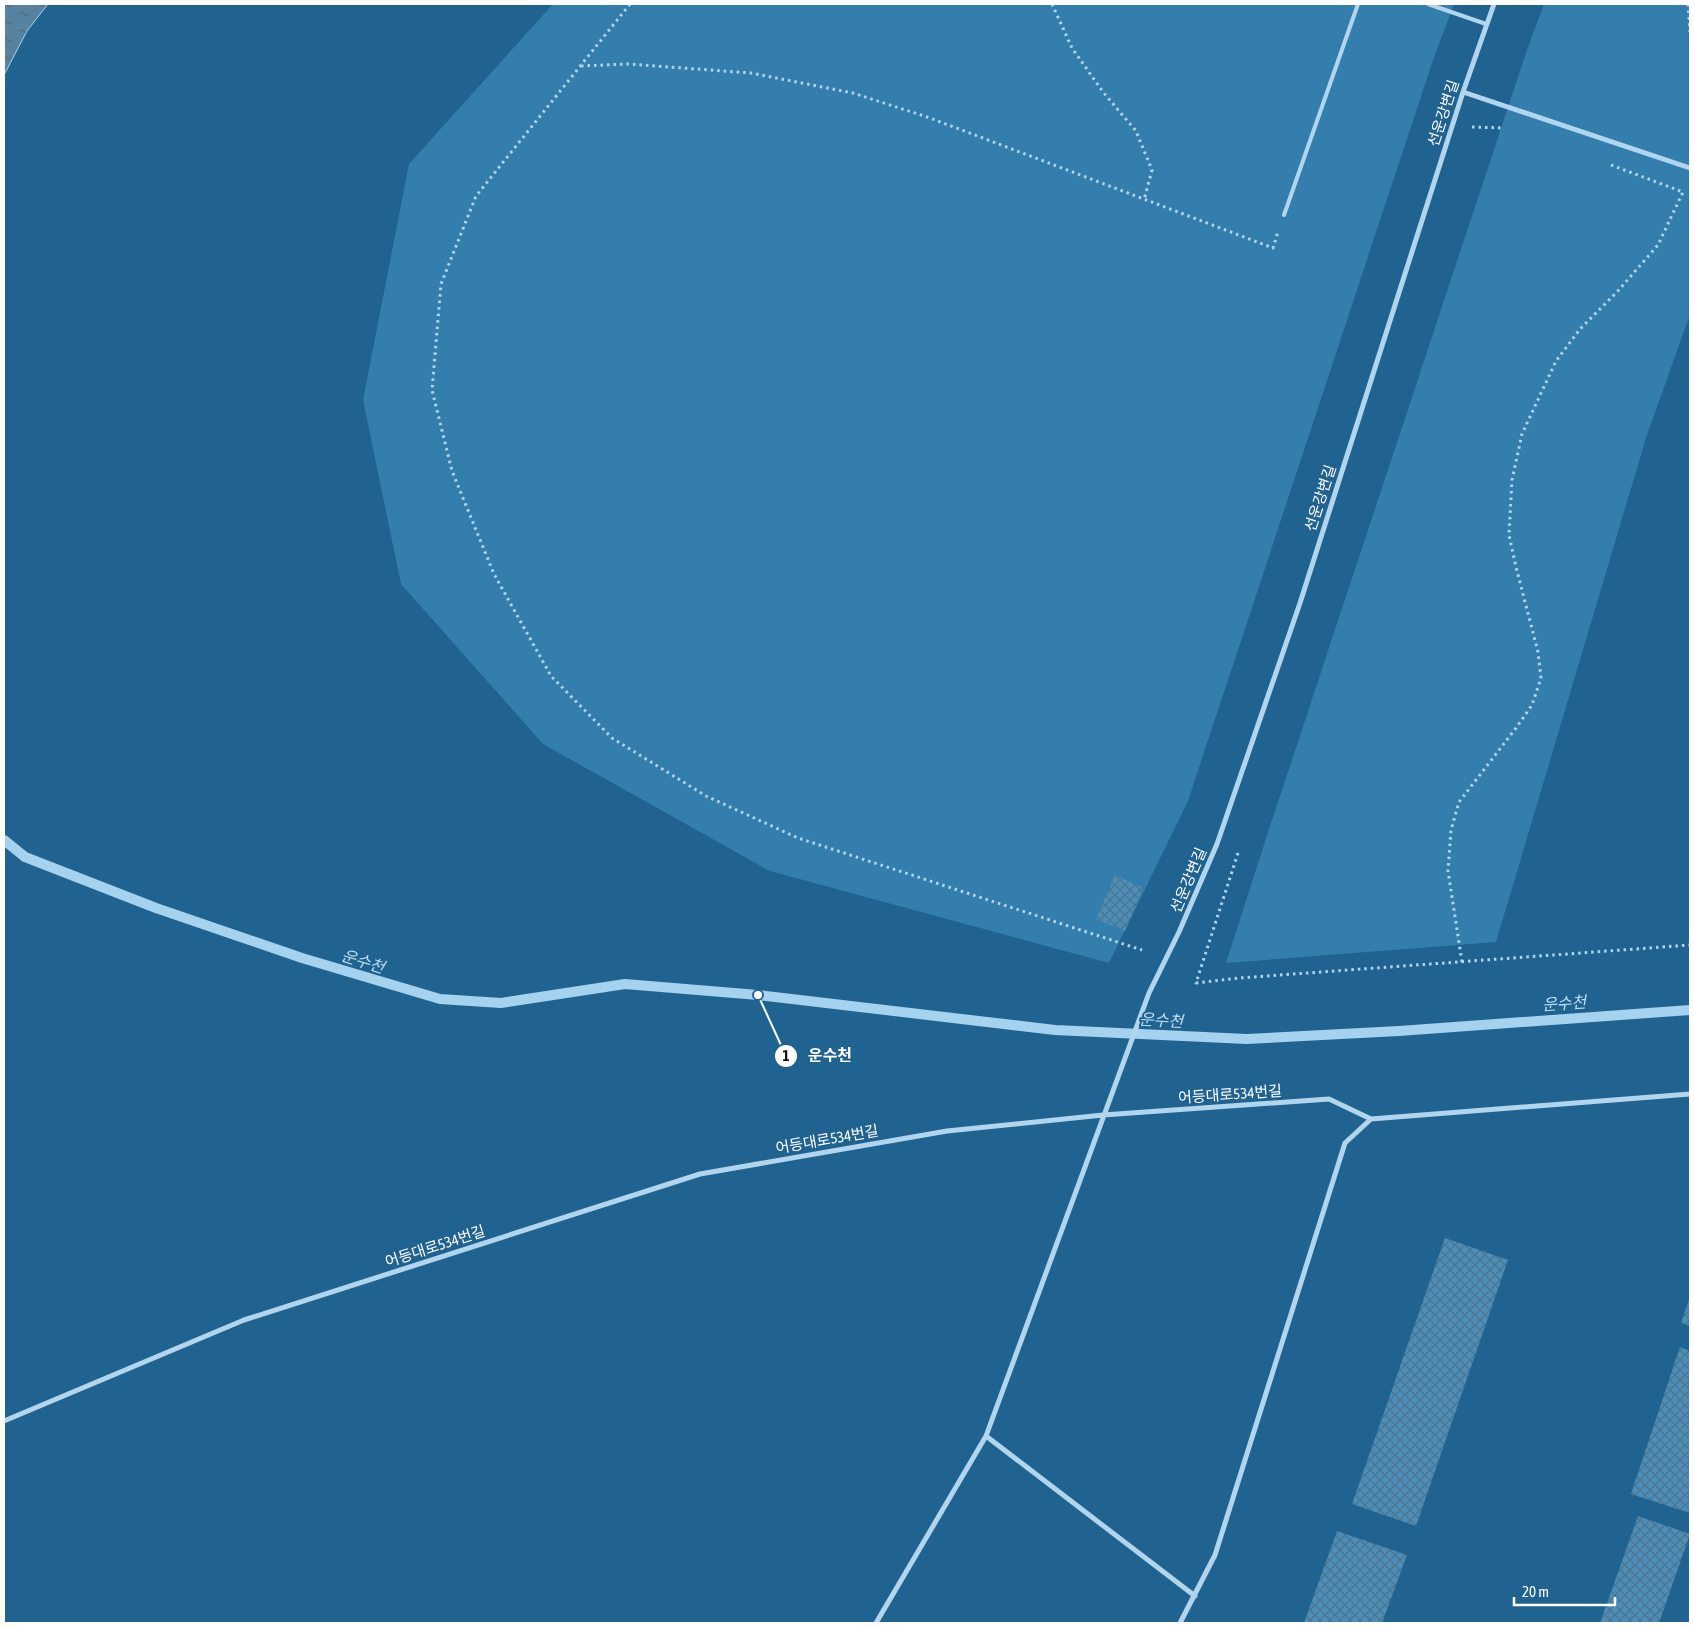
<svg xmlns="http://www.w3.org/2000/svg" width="1694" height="1627" viewBox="0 0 1694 1627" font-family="'Asap Condensed','Noto Sans KR',sans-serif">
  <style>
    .park { fill: #347eae }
    .water { fill: url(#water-ripples); stroke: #a5d2ee }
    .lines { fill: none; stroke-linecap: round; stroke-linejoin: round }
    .stream { stroke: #a5d2ee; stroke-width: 10 }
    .building { fill: url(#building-cross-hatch) }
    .path { stroke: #b1d5ed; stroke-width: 3; stroke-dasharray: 2.5 4; stroke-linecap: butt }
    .lane { stroke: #b1d5ed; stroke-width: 4 }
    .street { stroke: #b1d5ed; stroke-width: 5 }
    .labels { text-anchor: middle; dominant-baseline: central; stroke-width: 4; stroke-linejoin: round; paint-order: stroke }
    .street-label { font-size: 15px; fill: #fff; stroke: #206391 }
    .water-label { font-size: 16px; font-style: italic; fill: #bedff4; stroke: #206391 }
    .leader { fill: none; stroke: #fff; stroke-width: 2 }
    .callout-dot { fill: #fff; stroke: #206391; stroke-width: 2 }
    .mark-label { font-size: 15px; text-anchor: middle; font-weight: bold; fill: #111 }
    .callout-label { font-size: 16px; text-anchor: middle; font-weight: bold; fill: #fff; stroke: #206391; stroke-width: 4; stroke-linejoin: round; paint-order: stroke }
  </style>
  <defs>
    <pattern id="water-ripples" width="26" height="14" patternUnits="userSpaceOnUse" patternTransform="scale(1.25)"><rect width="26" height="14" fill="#5683a2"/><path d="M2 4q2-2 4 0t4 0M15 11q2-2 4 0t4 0" fill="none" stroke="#526a7b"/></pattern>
    <pattern id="building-cross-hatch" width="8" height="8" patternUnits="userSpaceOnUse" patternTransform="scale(1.25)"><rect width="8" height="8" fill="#4d8eb9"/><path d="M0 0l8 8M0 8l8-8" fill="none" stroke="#4d748d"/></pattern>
  </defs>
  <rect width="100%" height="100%" fill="#206391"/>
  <path class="park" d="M553,4H1454L1434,57L1188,801L1109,963L770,871L543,744L401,584L363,400L409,164Z
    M1544,4H1690V314L1646,438L1496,942L1226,963L1272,820L1527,50Z"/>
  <path class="water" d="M4,4H48L27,31L4,75Z"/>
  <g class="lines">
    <path class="stream" d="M4,840L25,857L156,908L302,958L440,999L501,1003L625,984L758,995L1055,1030L1247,1039L1399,1031L1690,1010"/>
  </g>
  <path class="building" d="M1115,875L1143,888L1125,931L1096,919Z
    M1445,1238L1508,1260L1416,1526L1352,1504Z
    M1690,1297V1326L1681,1323Z
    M1680,1347L1690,1351V1513L1631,1494Z
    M1638,1516L1690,1534L1659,1623H1600Z
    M1337,1531L1407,1555L1382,1623H1304Z"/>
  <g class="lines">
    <path class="path" d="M630,4L476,196L441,284L432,390L452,471L494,574L551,676L612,738L706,796L798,838L1142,950
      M1052,4L1072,48L1103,92L1136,131L1152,170L1144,200
      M1688,4L1690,32
      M581,66L628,64L751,73L853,93L930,118L1273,248L1278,232
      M1472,127L1504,128
      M1611,165L1683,192
      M1238,853L1196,983L1239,978L1690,945
      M1462,962L1448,871L1451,830L1459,802L1516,728L1532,705L1541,678L1538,652L1516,567L1509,535L1512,480L1522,434L1556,361L1580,329L1617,292L1658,245L1683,192"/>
    <path class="lane" d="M1428,4L1486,24
      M1284,215L1358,4"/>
    <path class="street" d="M1463,92L1690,168
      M4,1421L244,1320L700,1174L947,1131L1103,1115L1329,1099L1371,1119L1690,1094
      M986,1436L1195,1596
      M876,1623L986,1436L1149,993L1179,932L1217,844L1300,603L1463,92L1494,4
      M1180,1623L1215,1555L1345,1143L1371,1119"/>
  </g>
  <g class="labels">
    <g class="street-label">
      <text transform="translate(1443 113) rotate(-72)">선운강변길</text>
      <text transform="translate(1320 498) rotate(-72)">선운강변길</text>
      <text transform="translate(1188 880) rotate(-67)">선운강변길</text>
      <text transform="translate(1230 1094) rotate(-4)">어등대로534번길</text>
      <text transform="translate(827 1139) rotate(-10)">어등대로534번길</text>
      <text transform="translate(435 1246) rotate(-18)">어등대로534번길</text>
    </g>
    <g class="water-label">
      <text transform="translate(363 961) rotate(17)">운수천</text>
      <text transform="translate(1564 1003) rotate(-4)">운수천</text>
      <text transform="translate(1161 1020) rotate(3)">운수천</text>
    </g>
  </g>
  <path class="leader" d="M758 995L786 1056"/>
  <g class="callout-dot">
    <circle cx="758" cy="995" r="5"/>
    <circle cx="786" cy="1056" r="12"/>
  </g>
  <g class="mark-label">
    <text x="786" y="1061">1</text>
  </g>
  <g class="callout-label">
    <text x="830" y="1061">운수천</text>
  </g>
  <rect width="1694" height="1627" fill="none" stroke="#ffffff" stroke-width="10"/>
  <path d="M1514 1597v8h101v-8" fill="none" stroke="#ffffff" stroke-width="2.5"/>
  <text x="1522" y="1597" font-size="15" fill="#ffffff" stroke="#206391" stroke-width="4" paint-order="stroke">20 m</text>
</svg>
